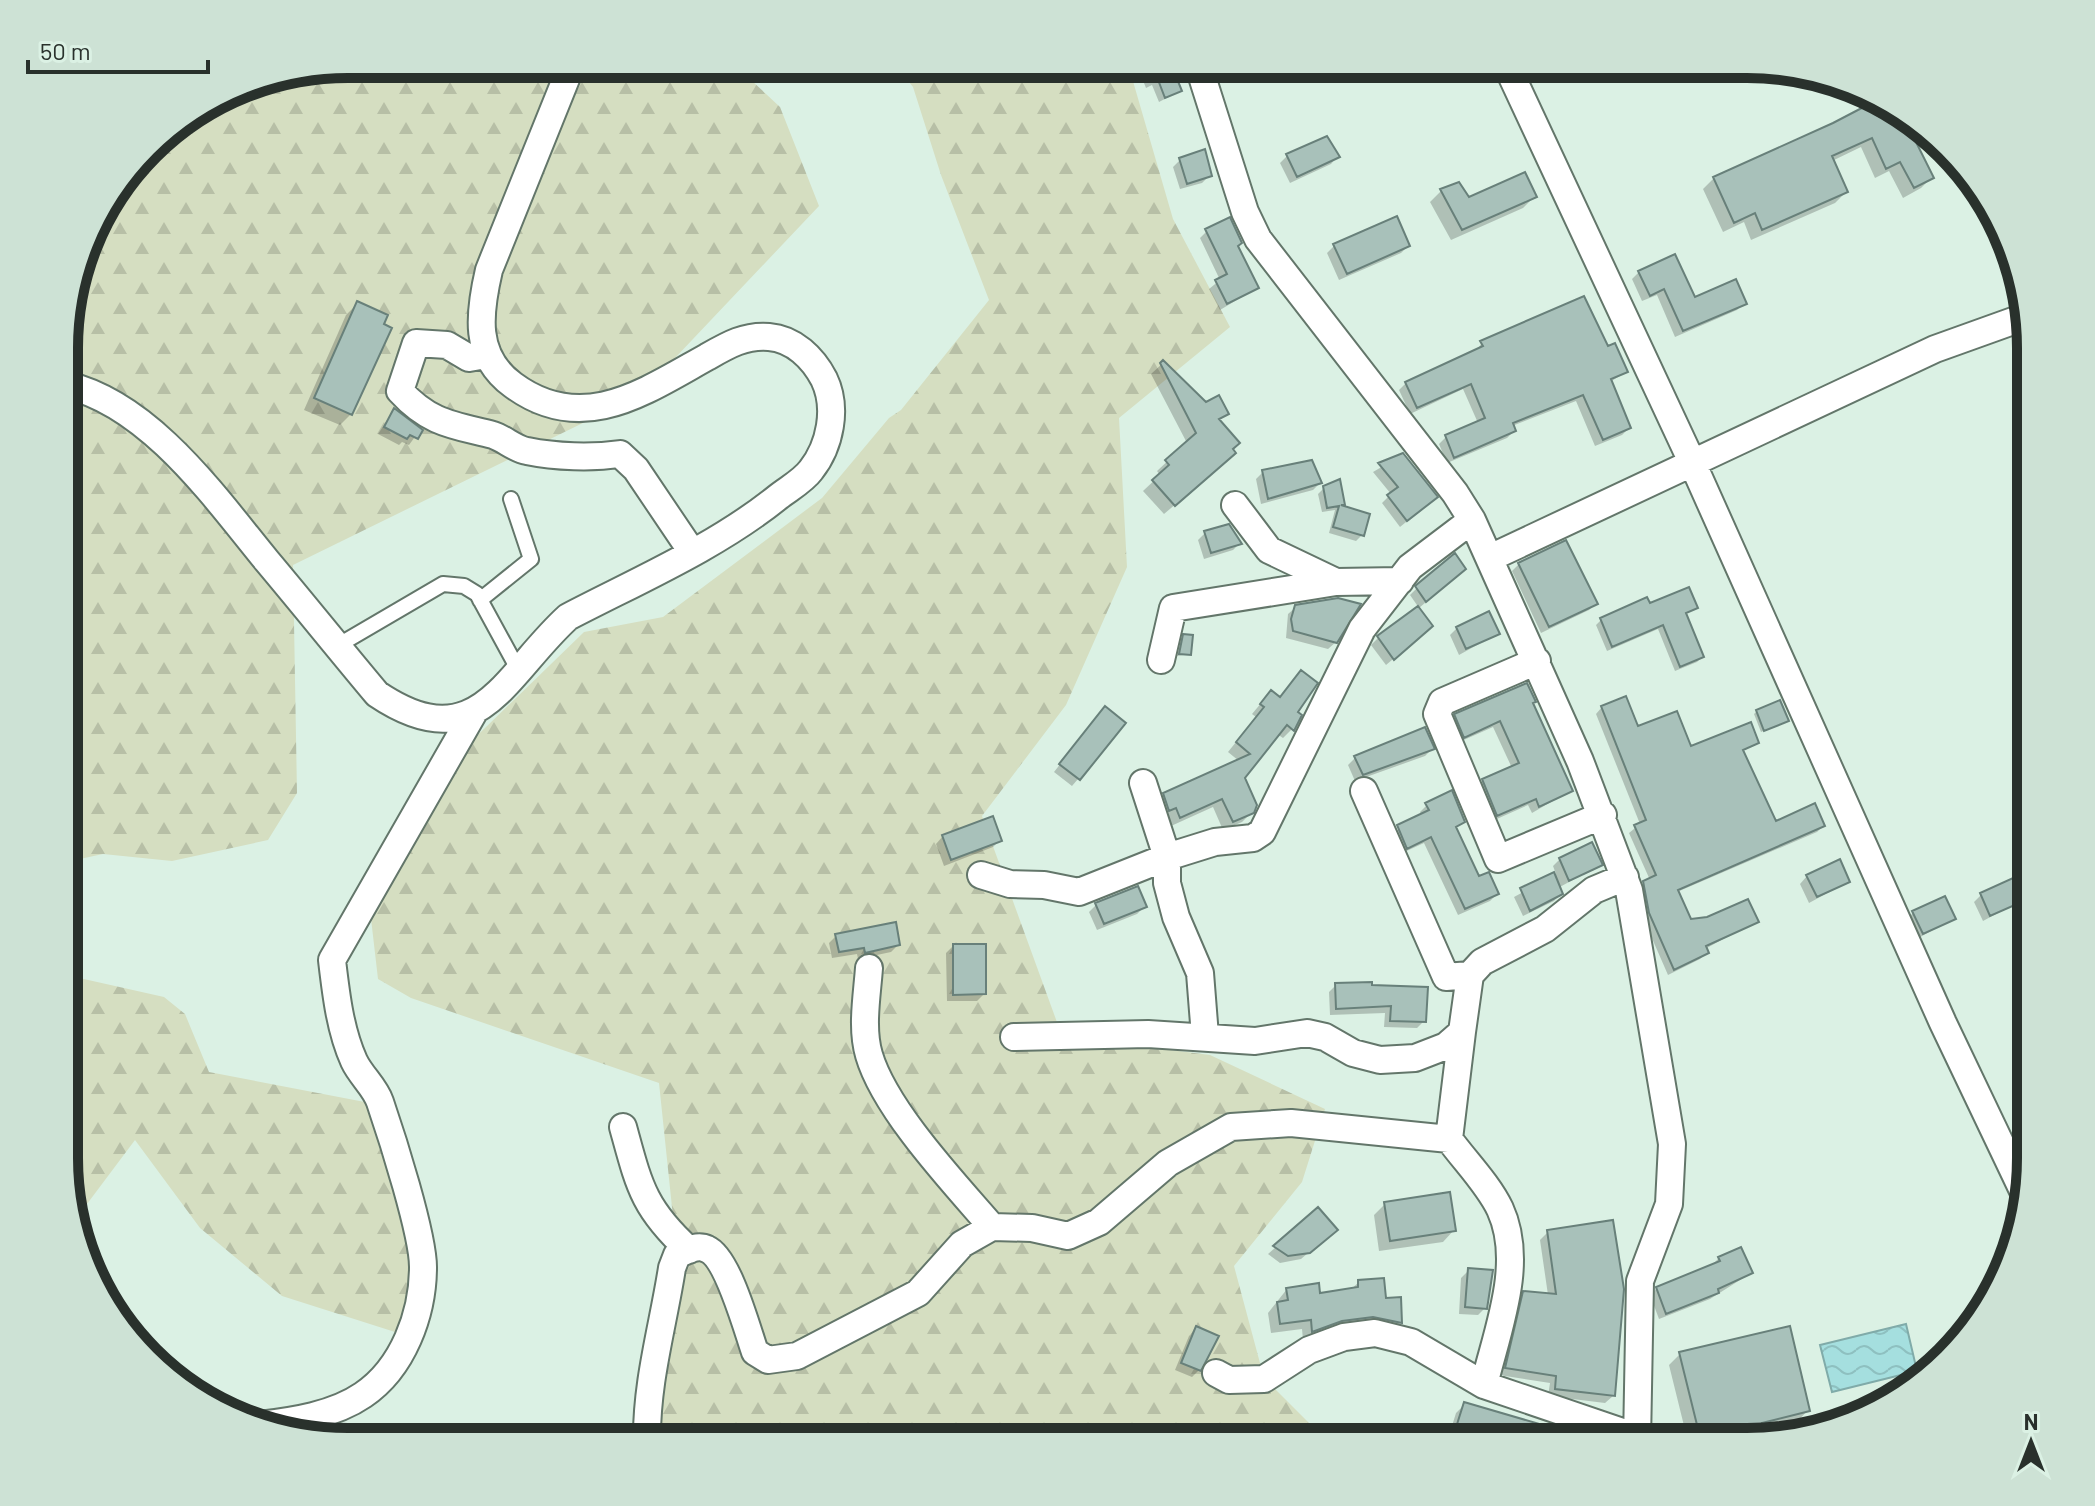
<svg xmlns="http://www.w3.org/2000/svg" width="2095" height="1506" viewBox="0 0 2095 1506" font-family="Barlow,sans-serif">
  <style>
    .forest { fill: url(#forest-firs) }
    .water { fill: url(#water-waves); stroke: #80aba9; stroke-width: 2 }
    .shadow { fill: #0003 }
    .building { fill: #a8c1ba; stroke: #68807a; stroke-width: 2 }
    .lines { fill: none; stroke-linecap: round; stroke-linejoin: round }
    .service-casing { stroke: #63766a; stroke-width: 18 }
    .minor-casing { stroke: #63766a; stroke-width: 30 }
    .service { stroke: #fff; stroke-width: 14 }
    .minor { stroke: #fff; stroke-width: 26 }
    .rim { fill: none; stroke: #29312c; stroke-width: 10 }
  </style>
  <defs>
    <pattern id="forest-firs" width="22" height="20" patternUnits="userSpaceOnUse" patternTransform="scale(2)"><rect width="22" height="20" fill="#d5dec1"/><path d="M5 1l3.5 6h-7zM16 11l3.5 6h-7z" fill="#b7bfa6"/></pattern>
    <pattern id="water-waves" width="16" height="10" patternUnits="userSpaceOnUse" patternTransform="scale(2)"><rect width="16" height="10" fill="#a5dfdf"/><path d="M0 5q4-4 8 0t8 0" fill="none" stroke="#8ec0c0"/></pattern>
  </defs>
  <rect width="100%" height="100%" fill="#dbf1e4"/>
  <path class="forest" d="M348,64H775L751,80L780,107L819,206L640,395L293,565L297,793L268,840L172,861L103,854L66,862V311L93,222L160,135L240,85Z
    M895,64H1128L1173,219L1230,327L1119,418L1127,567L1066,705L982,816L1062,1036L1210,1055L1325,1109L1302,1182L1234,1266L1264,1378L1328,1442H647L677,1255L659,1083L411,998L378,979L370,910L456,756L584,632L663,617L822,498L889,418L901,410L989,300L941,175L913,87Z
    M66,975L164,997L185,1014L209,1072L370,1103L407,1222L413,1307L395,1332L282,1296L200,1228L135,1140L75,1220L66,1195Z"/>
  <path class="water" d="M1906,1324L1917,1371L1832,1392L1820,1345Z"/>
  <path class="shadow" d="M1142,64H1176L1179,71L1174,76L1180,91L1159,102L1152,85L1146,88L1138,68Z
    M1881,100L1898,110L1932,177L1921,188L1903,198L1889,171L1875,178L1861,147L1832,161L1846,192L1835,203L1751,240L1744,222L1723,232L1703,189L1714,178Z
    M1287,156L1337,157L1331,164L1290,183L1280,163Z
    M1180,160L1209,176L1202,183L1180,189L1173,167Z
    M1441,191L1469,199L1534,197L1523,208L1451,240L1430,202Z
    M1207,231L1236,246L1257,288L1220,310L1209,289L1220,280L1200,238Z
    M1334,246H1408L1401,253L1339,280L1327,253Z
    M1639,272L1694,300L1744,303L1737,310L1675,337L1657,295L1642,301L1632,279Z
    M357,304L351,414L340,425L304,410L346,315Z
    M1482,343L1607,348L1626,372L1610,382L1629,428L1622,435L1595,446L1576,401L1512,426L1514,431L1507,438L1447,463L1439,444L1446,437L1478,423L1463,389L1410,414L1399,390L1406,383L1475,352Z
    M1163,363L1205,405L1227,413L1219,421L1231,450L1224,463L1164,514L1143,491L1160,475L1157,471L1187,443L1151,374Z
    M394,410L420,430L409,445L402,442L399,445L378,434Z
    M1402,455L1428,504L1400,527L1382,503L1391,494L1373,472Z
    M1263,472L1320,483L1313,490L1261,504L1256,479Z
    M1324,488L1343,504L1340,507L1362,535L1356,541L1329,533L1335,510L1322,512L1318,494Z
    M1205,533L1240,543L1233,550L1204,559L1198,540Z
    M1519,564L1596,603L1589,610L1541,633L1512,571Z
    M1457,576L1419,608L1410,595L1417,588Z
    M1649,605L1695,608L1685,615L1702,657L1697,662L1675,671L1658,629L1607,651L1596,625L1601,620Z
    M1296,607L1336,642L1328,649L1286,638L1288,614Z
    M1457,628L1497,634L1459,655L1450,635Z
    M1424,633L1386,665L1371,645L1378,638Z
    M1184,636L1189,654L1177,656L1181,639Z
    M1262,702L1296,712L1292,729L1283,738L1277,734L1243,777L1252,812L1242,822L1223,830L1213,807L1171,826L1155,804L1164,795L1239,761L1228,752L1256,717L1252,714Z
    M1531,704L1570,791L1532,813L1528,805L1490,822L1476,788L1483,781L1512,768L1493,727L1457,743L1449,723L1456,716Z
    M1602,707L1637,729L1690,748L1757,742L1742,752L1775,824L1823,826L1817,832L1677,892L1690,921H1756L1705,949L1707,953L1700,959L1668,975L1644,920L1637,889L1650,880L1629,833L1640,824L1596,714Z
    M1757,711L1787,720L1761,732L1754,714Z
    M1098,716L1078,779L1072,786L1054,772Z
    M1432,749L1425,756L1355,781L1348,765L1355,758Z
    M1427,805L1463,822L1455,829L1478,878L1497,894L1490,901L1458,915L1424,843L1400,854L1391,834L1422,816L1420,812Z
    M943,836L1000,840L993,847L944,866L936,844Z
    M1560,859L1600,865L1558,888L1561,893L1554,901L1523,916L1514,897L1556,874L1553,866Z
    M1807,876L1848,882L1809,903L1800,884Z
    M1981,895L2022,900L1983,921L1974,902Z
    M1096,905L1144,907L1137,914L1097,930L1089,912Z
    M1913,913L1954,918L1915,940L1906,920Z
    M836,936L898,945L891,952L858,959L857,954L832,958L829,943Z
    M953,946L984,994L977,1001H947L946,953Z
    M1370,984L1424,1021L1417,1028L1384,1027L1385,1013L1330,1015L1329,992L1336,985Z
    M1385,1204L1454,1230L1443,1242L1379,1251L1374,1215Z
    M1318,1210L1328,1236L1301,1259L1280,1263L1268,1254Z
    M1548,1232L1613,1396L1605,1403L1548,1396L1550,1383L1499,1375L1516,1301L1524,1293L1548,1295L1540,1240Z
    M1719,1258L1751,1273L1710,1299L1659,1319L1650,1295L1657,1288L1711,1266Z
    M1468,1271L1485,1308L1478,1315L1459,1314L1461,1278Z
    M1359,1282L1384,1300L1400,1323L1391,1332L1303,1340L1302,1329L1271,1333L1268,1313L1287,1289L1319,1295L1349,1291Z
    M1196,1329L1199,1370L1192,1377L1175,1370L1189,1336Z
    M1680,1354L1808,1410L1797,1422L1710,1442H1688L1669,1365Z
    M1465,1404L1539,1442H1447L1456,1413Z"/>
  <path class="building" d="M1152,64H1171L1182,91L1165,98Z
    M1879,99L1901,112L1934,178L1914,188L1900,162L1886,169L1872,138L1832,156L1848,192L1762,230L1755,213L1734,223L1713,177L1833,123Z
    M1327,136L1340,157L1297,177L1286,154Z
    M1205,149L1212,176L1187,184L1179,158Z
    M1525,172L1537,197L1462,230L1440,189L1459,182L1469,197Z
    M1397,216L1410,246L1347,274L1333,244Z
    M1230,217L1242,243L1238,246L1259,288L1227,304L1215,280L1227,274L1205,229Z
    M1675,254L1695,297L1736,279L1747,304L1683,331L1664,289L1650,296L1638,271Z
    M1584,296L1608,346L1615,343L1628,372L1611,379L1631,428L1603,440L1583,395L1513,423L1516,431L1454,458L1445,435L1485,418L1471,384L1417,408L1405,382L1483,346L1480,341Z
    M357,301L388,315L384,324L392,328L352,415L314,398Z
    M1163,360L1206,402L1219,395L1229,414L1219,419L1240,443L1233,449L1236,453L1175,506L1152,480L1169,465L1165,460L1196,433L1160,363Z
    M394,408L423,430L418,439L410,435L407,439L384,427Z
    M1403,453L1438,497L1407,521L1387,495L1398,487L1378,463Z
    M1312,460L1322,483L1268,499L1262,470Z
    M1340,479L1345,505H1341L1370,514L1364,536L1333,527L1339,506L1327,508L1323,486Z
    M1229,524L1242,544L1211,553L1204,531Z
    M1566,540L1598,604L1549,627L1518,563Z
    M1455,553L1466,569L1426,602L1415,586Z
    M1689,587L1698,608L1686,613L1704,657L1680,667L1663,625L1612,647L1600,618L1647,597L1650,603Z
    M1338,598L1361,604L1337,643L1293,631L1291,619L1295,605Z
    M1418,606L1433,626L1394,660L1377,636Z
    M1489,611L1500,634L1466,649L1456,627Z
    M1183,634L1193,635L1191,655L1179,654Z
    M1301,670L1318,683L1298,712L1302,715L1294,731L1287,725L1245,778L1257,805L1254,813L1233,822L1222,799L1180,818L1176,808L1169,811L1163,793L1250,754L1236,742L1264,707L1260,704L1271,690L1280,697Z
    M1527,683L1536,702L1533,703L1573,791L1539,807L1536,799L1497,816L1482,779L1519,763L1500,721L1464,738L1454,714Z
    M1626,696L1638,726L1677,711L1691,746L1751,722L1759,743L1743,750L1776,821L1815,803L1825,826L1678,890L1691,919L1707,917L1748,899L1759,922L1706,946L1709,953L1674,970L1649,913L1643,881L1656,875L1634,825L1646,820L1601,706Z
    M1780,700L1789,721L1764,731L1756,710Z
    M1105,706L1126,723L1080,780L1059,764Z
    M1425,727L1435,749L1363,775L1354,756Z
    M1452,790L1465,822L1456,827L1479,876L1489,872L1499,894L1465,909L1431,837L1407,849L1397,825L1429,810L1425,803Z
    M993,816L1002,841L951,860L942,835Z
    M1592,842L1603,865L1569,881L1559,858Z
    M1840,859L1850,882L1817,897L1806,875Z
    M1554,872L1563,894L1530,911L1520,888Z
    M2013,878L2024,901L1990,916L1980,893Z
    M1138,886L1147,907L1104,924L1095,903Z
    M1945,896L1956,919L1923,934L1912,911Z
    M896,922L900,945L865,953L864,948L839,952L835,934Z
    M953,944H986V994L953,995Z
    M1372,982V985L1428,987L1426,1022L1390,1021L1391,1006L1336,1009L1335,983Z
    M1450,1192L1456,1231L1390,1241L1384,1202Z
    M1318,1207L1338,1230L1310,1253L1288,1256L1273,1246Z
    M1613,1220L1624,1289L1615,1396L1555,1389L1556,1376L1505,1368L1523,1291L1556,1294L1547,1230Z
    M1741,1247L1753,1273L1718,1289L1719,1293L1666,1314L1656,1287L1720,1261L1718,1257Z
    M1468,1268L1493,1270L1487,1309L1465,1307Z
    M1384,1278L1386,1298L1401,1297L1402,1323L1373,1317L1342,1321L1312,1332L1311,1320L1280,1324L1277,1302L1288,1300L1286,1288L1319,1283L1320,1293L1358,1287V1280Z
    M1196,1326L1219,1336L1201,1371L1181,1363Z
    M1790,1326L1810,1411L1762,1423L1766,1438L1747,1442H1741L1733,1429L1700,1437L1679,1352Z
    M1464,1402L1546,1426L1541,1442H1471L1453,1437Z"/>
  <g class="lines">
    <g class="service-casing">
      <path id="service" d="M480,600L531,559L511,499
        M337,646L443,584L464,586L477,594L519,671"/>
    </g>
    <g class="minor-casing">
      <path id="minor" d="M1198,64L1245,212L1258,239L1455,493L1472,520L1580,761L1629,890L1672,1144L1669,1204L1640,1281L1637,1442
        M1506,64L1692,462L1943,1023L2026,1197
        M486,355L469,358L447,345L416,343L400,391C430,424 454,425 493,435C505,439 515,449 527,451C556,457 592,458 620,454L636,469L692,552
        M66,385C150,404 216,499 267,561C304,605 340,650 377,694C478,762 504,675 568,617C639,580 716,547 778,497C788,489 803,481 811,470C830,446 838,408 824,379C813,358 794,339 769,337C745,335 728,345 707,357C644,392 582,436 513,385C473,356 479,313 489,270L572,64
        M1235,505L1269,550L1336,582
        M1492,557L1935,349L2027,316
        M1161,660L1173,608L1336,582L1400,581
        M1537,661L1442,702L1437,714L1498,859L1603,815
        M1143,783L1167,857V883L1176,917L1200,973L1205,1036
        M1364,791L1446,977L1470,975
        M981,875L1010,884L1044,885L1079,892L1167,857L1215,842L1253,838L1262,832L1362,629L1410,567L1472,520
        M869,968C867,996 861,1028 869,1055C885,1110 955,1184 992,1227
        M1462,1032L1449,1139C1465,1161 1488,1184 1500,1209C1525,1263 1497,1331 1484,1385
        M1014,1037L1148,1034L1255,1041L1307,1033L1325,1037L1353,1053L1380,1060L1415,1058L1446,1046L1462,1032L1470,975L1482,962L1545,929L1594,890L1625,877
        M623,1127C639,1185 643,1208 689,1250
        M1216,1373L1229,1380L1264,1379L1309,1350L1344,1337L1375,1333L1411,1342L1484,1385L1637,1437
        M259,1425C293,1421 334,1415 363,1395C403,1368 423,1314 423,1267C423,1234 392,1137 380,1102C375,1087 361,1076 354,1061C340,1030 336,994 332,960L474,712
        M647,1442C646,1382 663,1326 672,1268L677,1255C686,1251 697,1244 707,1249C728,1258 747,1329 755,1352L768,1360L797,1356L918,1293L962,1244L992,1227L1032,1228L1068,1236L1099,1222L1168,1163L1231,1127L1291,1123L1449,1139"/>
    </g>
    <use href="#service" class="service"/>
    <use href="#minor" class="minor"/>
  </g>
  <path d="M0 0H2095V1506H0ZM348 78H1747A270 270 0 0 1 2017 348V1158A270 270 0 0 1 1747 1428H348A270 270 0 0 1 78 1158V348A270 270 0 0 1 348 78Z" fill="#cde2d5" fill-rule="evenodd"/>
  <path class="rim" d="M348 78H1747A270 270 0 0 1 2017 348V1158A270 270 0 0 1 1747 1428H348A270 270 0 0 1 78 1158V348A270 270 0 0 1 348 78Z"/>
  <g transform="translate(2031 1442)" stroke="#dbf1e4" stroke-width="6" paint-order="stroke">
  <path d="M0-6L14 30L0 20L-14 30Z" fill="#29312c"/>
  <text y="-12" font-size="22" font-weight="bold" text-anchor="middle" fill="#29312c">N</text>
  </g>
  <path d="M28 60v12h180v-12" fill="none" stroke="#29312c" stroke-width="4"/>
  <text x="40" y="60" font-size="24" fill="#29312c" stroke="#dbf1e4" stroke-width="6" paint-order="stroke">50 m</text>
</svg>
